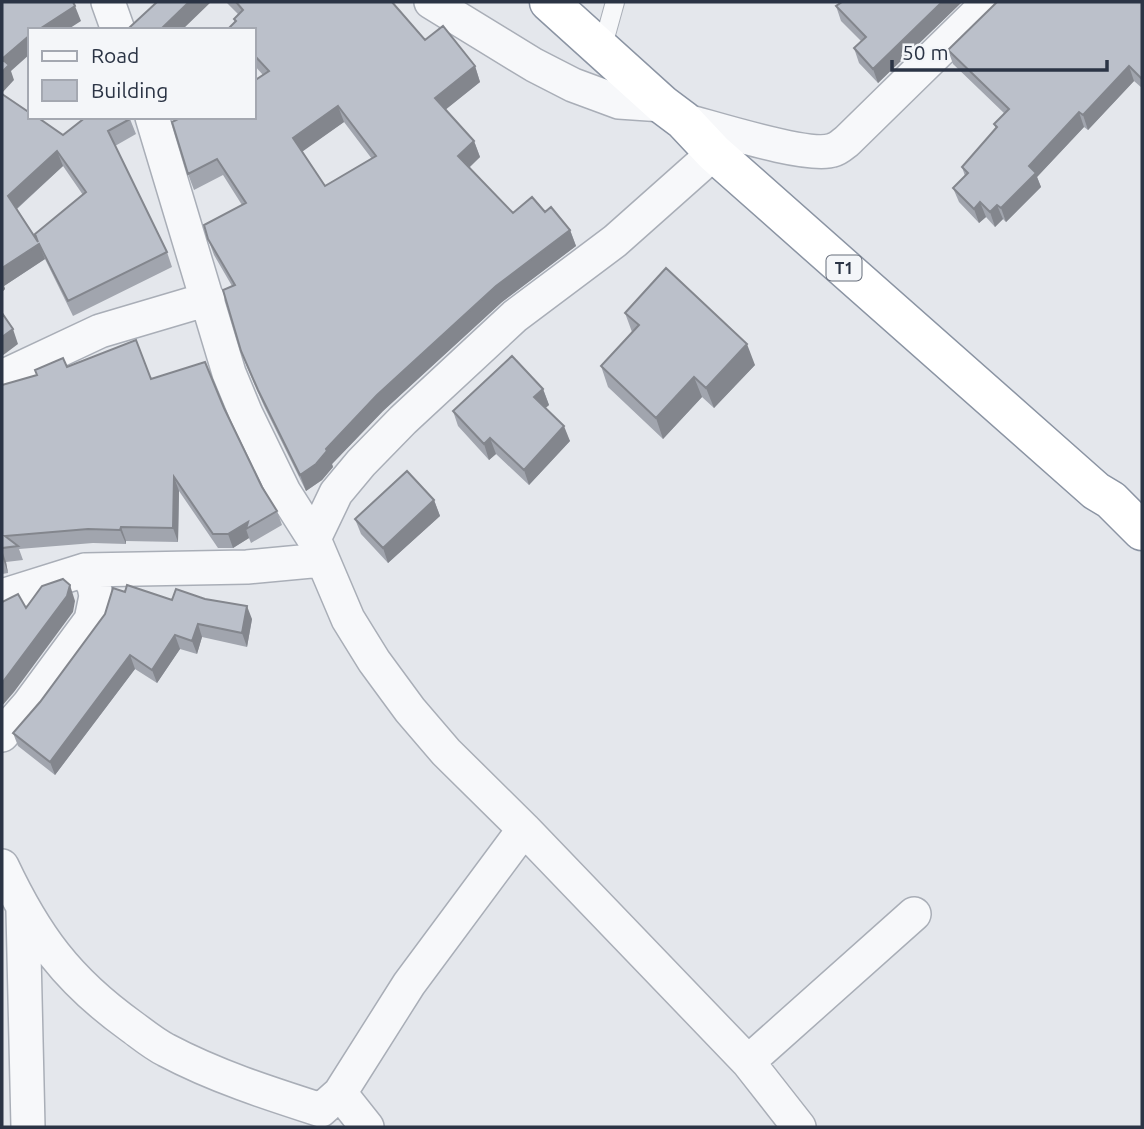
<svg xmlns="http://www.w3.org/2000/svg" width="1144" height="1129" viewBox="0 0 1144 1129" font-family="Ubuntu,sans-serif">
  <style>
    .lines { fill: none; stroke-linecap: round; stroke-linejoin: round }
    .service-casing { stroke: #a9aeb7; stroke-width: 20 }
    .minor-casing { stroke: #a9aeb7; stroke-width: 36 }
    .trunk-casing { stroke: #8b94a3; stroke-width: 41 }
    .service { stroke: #f7f8fa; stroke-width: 18 }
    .minor { stroke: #f7f8fa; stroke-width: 33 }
    .trunk { stroke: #fff; stroke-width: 38 }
    .wall { fill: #a1a5ae; fill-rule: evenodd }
    .shaded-wall { fill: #83868d }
    .building { fill: #bbc0ca; stroke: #83868d; stroke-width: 2; fill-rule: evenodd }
    .labels { text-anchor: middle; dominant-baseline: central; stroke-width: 6; stroke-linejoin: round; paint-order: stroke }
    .shield { fill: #f4f6f9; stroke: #676e7b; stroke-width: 2 }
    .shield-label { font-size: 16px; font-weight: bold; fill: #2b3445 }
  </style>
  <rect width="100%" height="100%" fill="#e4e7ec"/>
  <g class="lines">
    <g class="service-casing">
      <path id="service" d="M602,49L615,2"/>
    </g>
    <g class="minor-casing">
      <path id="minor" d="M108,2L118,30
        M431,2L534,65L573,85L619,102L663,105
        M152,117L229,373L246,414L284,492L314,539
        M683,120C711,127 809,159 833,150C838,149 843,144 847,141L989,2
        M714,153L615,241L515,316L403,420L361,463L336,493L314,539L348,619L374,661L410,710L446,752L524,829L748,1062L799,1127
        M2,377L100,331L208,299
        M2,596L85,570L247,567L322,560
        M2,735L29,704L91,620L96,596L94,586L85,570
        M2,866C35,936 67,980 131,1026C142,1034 154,1044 166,1050C215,1076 268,1093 321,1110L340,1093L409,984L524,829
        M23,911L28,1127
        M748,1062L914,914
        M340,1093L367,1127"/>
    </g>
    <g class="trunk-casing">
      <path id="trunk" d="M549,2L663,105L683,120L714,153L1096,491L1111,500L1142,531"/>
    </g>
    <use href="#service" class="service"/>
    <use href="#minor" class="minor"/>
    <use href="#trunk" class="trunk"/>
  </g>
  <path class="wall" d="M226,2H392L425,40L475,66L480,82L445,110L474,141L480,157L469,168L513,213L545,212L570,230L576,246L502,302L383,411L332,464L333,467L322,480L306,491L264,406L247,367L241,351L232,286L214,255L208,239L242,205L223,175L194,190L188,174L254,117L263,75L254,65V30H229V28L235,23L234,19L238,14ZM344,122L372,159L325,186L302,151Z
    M962,2L878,83L859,63L854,48L861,41L841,21L836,6Z
    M1142,2V88L1134,81L1088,130L1084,127L1037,177L1041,187L1006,222L1003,219L995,227L986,217L979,223L959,202L953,188L965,176L962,167L996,129L994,124L1005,114L953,64L948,50Z
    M2,94L63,135L130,119L136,134L115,146L167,252L172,267L73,316L45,259L4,286L5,289L2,292ZM63,166L83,195L36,238L17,209Z
    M625,313L755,365L714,408L702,397L663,439L608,387L601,366L632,332Z
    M67,367L151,379L224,408L262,487L277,511L282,525L251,543L249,538L233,548H218L179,491L178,542L126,541V544L93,543L19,549L23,560L6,562L8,573L2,574V385Z
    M543,389L549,405L545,408L570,441L529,485L496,454L489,460L458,426L453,411Z
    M434,500L440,516L388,563L361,534L355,519Z
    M125,592L172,600L252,619L247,647L202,637L197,654L180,649L157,683L135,669L55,775L18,746L13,733L40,702Z"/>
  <path class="shaded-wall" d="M189,2H211L182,30H160Z
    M942,2H962L878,83L873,69Z
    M75,6L81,21L67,30H38Z
    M30,35V54L11,71L14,80L2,93V59Z
    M475,66L480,82L440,114L435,98Z
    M1129,66L1134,81L1088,130L1083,115Z
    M338,106L344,122L299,154L293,138Z
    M1079,112L1084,127L1037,177L1041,187L1006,222L1001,208L1029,166Z
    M474,141L480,157L464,172L458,156Z
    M57,151L63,166L14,211L8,196Z
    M980,202L986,217L979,223L974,209Z
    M997,205L1003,219L995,227L990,212Z
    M570,230L576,246L502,302L383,411L332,464L333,467L322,480L306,491L300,475L377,395L496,286Z
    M39,244L45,259L4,286L5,289L2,292V268Z
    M13,329L18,344L2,356V337Z
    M747,344L755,365L714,408L706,388Z
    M694,377L702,397L663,439L656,418Z
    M543,389L549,405L540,413L534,397Z
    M564,426L570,441L529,485L524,470Z
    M490,438L496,454L489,460L484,444Z
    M174,477L179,491L178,542L173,528Z
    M434,500L440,516L388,563L383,548Z
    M248,522L246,529L249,538L233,548L228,534Z
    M121,527L126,541V544L120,530Z
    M2,550L6,562L8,573L3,559Z
    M70,585L75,601L73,612L14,692L2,706V683Z
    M247,606L252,619L247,647L242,633Z
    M198,624L202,637L197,654L192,641Z
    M175,635L180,649L157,683L152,670Z
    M130,655L135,669L55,775L50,762Z"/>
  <path class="building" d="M2,2H73L75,6L38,30H30V35L2,59L9,65L2,72Z
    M157,2H189L160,30H133L130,27Z
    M236,2H392L425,40L443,26L475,66L435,98L474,141L458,156L513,213L532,197L545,212L551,207L570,230L496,286L377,395L326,449L327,451L316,464L300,475L258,390L241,351L223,290L235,285L208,239L204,225L246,203L217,159L188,174L172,122L182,117H254V81L269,71L254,55V30H230L229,28L236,21L234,19L243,10ZM338,106L376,156L325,186L293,138Z
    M842,2H942L873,69L854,48L866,37L836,6Z
    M997,2H1142V79L1129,66L1083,115L1079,112L1029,166L1036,173L1001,208L997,205L990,212L980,202L974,209L953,188L968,173L962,167L997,127L994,124L1009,109L948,50Z
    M2,94L30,113V117H37L63,135L86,117H129L130,119L108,131L167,252L68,301L39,244L2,268ZM57,151L86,192L35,234L38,242L8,196Z
    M666,268L747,344L706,388L694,377L656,418L601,366L639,325L625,313Z
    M2,313L13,329L2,337Z
    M136,340L151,379L205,362L224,408L262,487L277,511L246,529L248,522L228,534H213L174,477L173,528L121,527L120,530L88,529L5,536L18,546L2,548V385L37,375L35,370L63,358L67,367Z
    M512,356L543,389L534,397L564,426L524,470L490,438L484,444L453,411Z
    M407,471L434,500L383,548L355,519Z
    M63,579L70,585L67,596L2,683V602L18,594L26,608L42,586Z
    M127,585L172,600L176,589L205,599L247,606L242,633L198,624L192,641L175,635L152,670L130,655L50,762L13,733L40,702L105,614L113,588L125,592Z"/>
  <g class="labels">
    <rect class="shield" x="826.5" y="255.5" width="35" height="25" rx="5"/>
    <g class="shield-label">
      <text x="844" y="268">T1</text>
    </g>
  </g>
  <rect width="1144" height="1129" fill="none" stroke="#2b3445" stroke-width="7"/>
  <rect x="28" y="28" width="228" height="91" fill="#f4f6f9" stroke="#a4a8b1" stroke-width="2"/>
  <rect x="42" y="51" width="35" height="10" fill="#f7f8fa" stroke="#a4a8b1" stroke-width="2"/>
  <text x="91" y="63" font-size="21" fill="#2b3445">Road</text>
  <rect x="42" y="80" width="35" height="21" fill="#bbc0ca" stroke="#a4a8b1" stroke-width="2"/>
  <text x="91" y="98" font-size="21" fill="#2b3445">Building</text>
  <path d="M892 60v10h215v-10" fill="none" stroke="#2b3445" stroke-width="3.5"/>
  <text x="902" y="60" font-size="21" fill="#2b3445" stroke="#f4f6f9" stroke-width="5" paint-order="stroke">50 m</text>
</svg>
